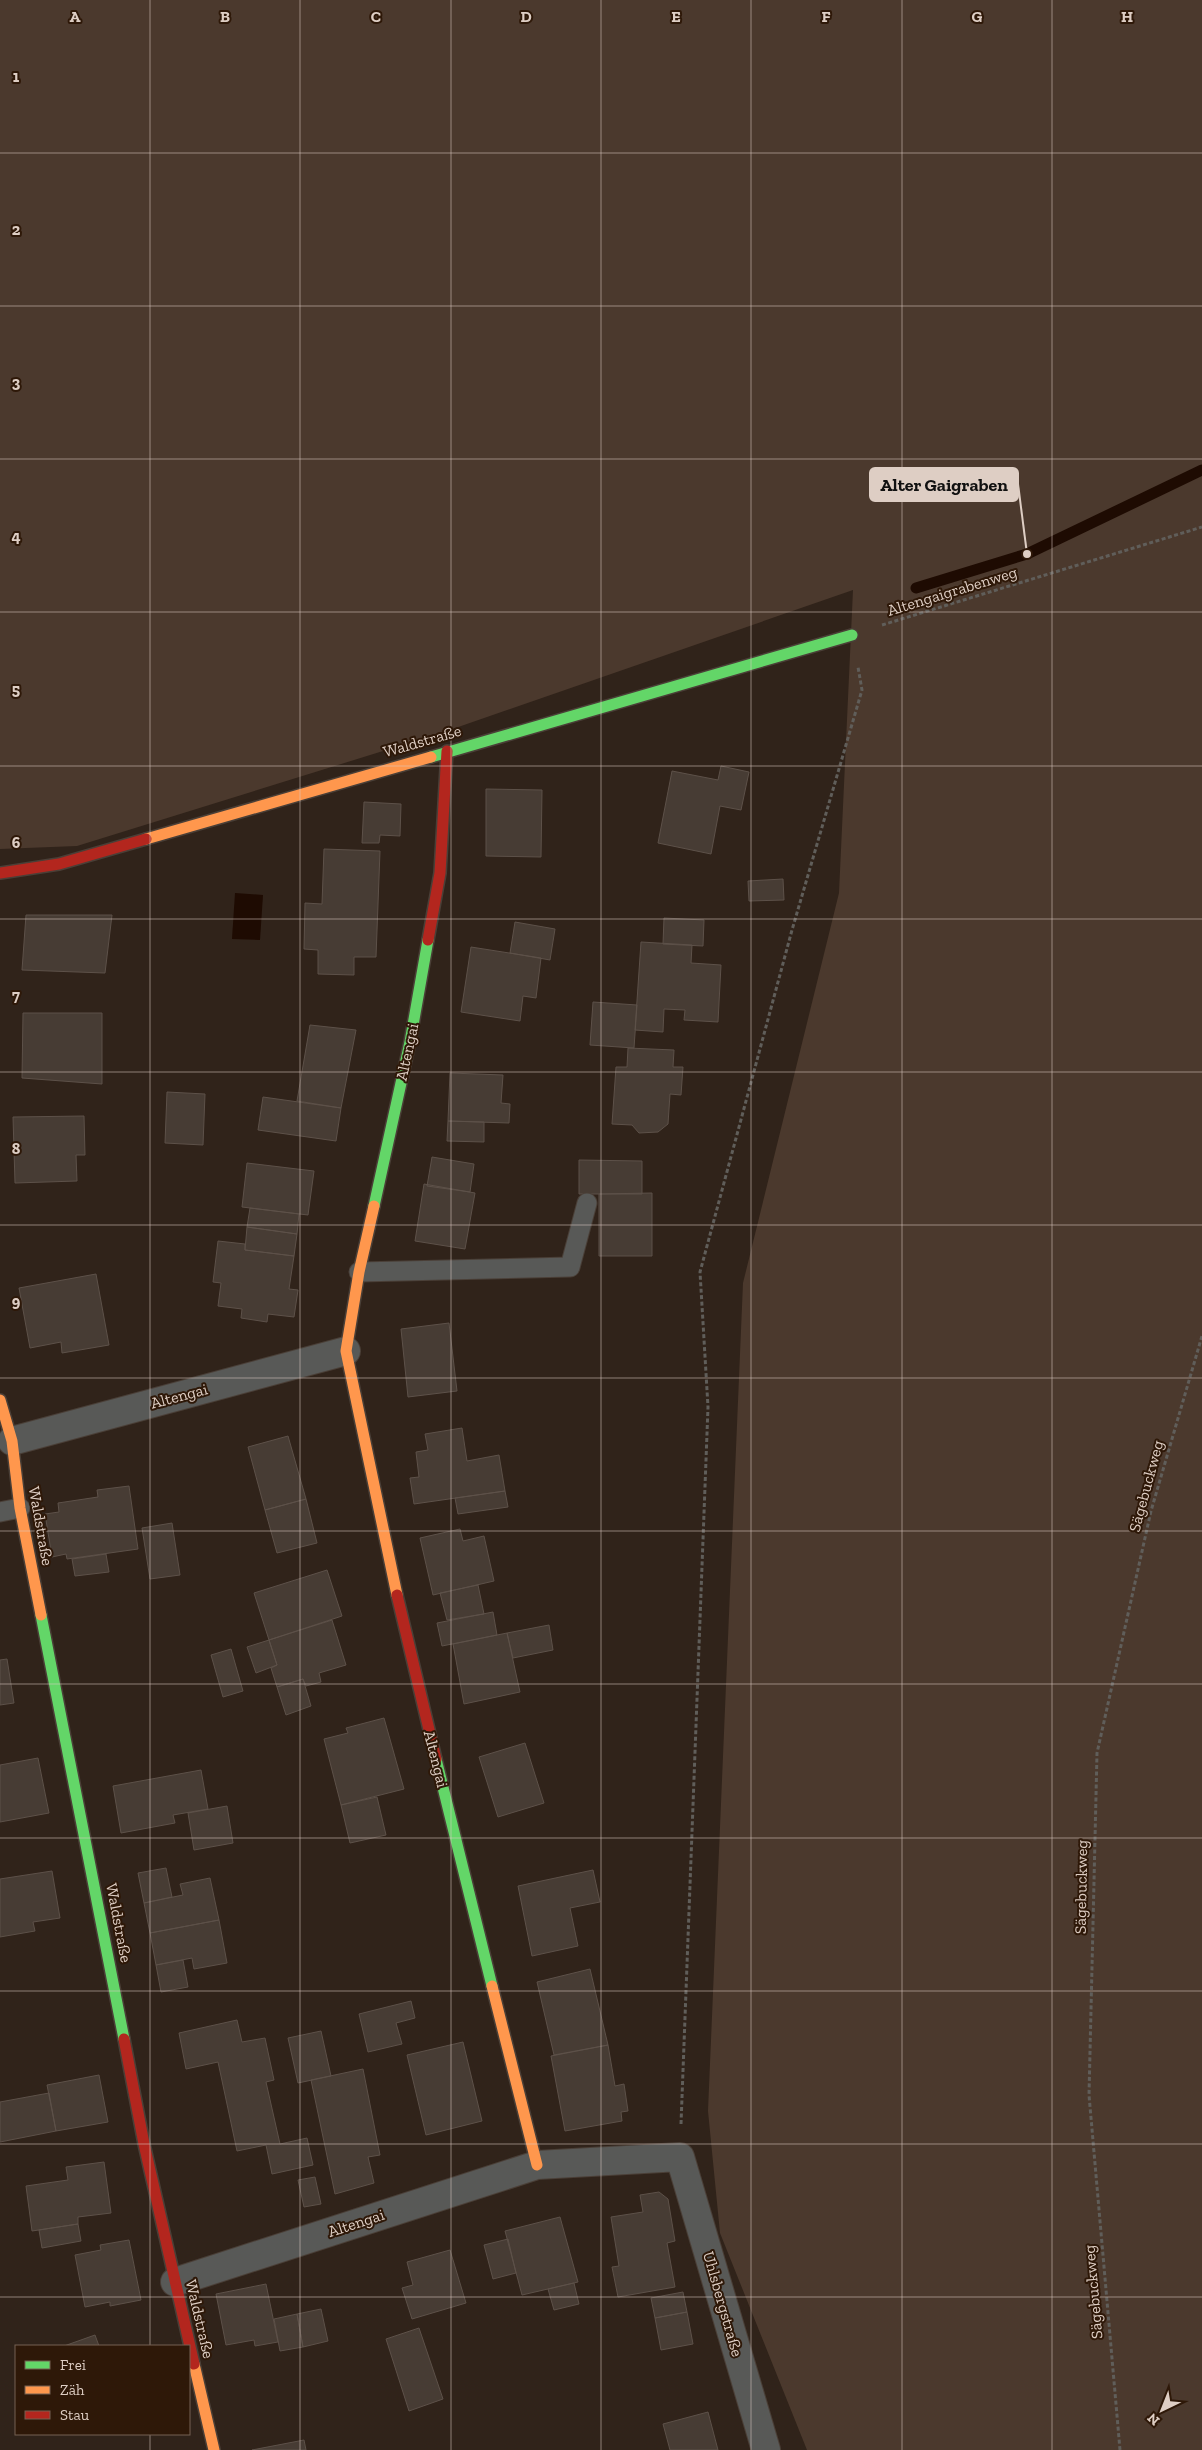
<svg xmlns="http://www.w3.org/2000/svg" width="1202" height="2450" viewBox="0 0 1202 2450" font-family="'Zilla Slab',serif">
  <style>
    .green { fill: #4b392d }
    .water { fill: #1e0b02 }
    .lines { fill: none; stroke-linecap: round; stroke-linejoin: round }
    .stream { stroke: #1e0b02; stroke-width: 11 }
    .building { fill: #473c34; stroke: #5d5149 }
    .lane-casing { stroke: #4a3f37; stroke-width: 21 }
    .street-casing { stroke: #4a3f37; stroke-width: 30 }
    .fast-casing { stroke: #4a3f37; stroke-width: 14 }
    .slow-casing { stroke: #4a3f37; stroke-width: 14 }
    .jam-casing { stroke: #4a3f37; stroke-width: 14 }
    .path { stroke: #605e5a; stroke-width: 3; stroke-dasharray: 4 2.5; stroke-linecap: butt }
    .lane { stroke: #585957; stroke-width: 19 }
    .street { stroke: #585957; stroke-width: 28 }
    .fast { stroke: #63d668; stroke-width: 11 }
    .slow { stroke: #ff974d; stroke-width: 11 }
    .jam { stroke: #b3261e; stroke-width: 11 }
    .grid { fill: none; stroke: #decec4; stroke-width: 1; stroke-opacity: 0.55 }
    .labels { text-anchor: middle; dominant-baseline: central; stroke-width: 4; stroke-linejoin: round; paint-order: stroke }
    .street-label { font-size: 16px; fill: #decec4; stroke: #2e1808 }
    .grid-label { font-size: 16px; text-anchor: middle; font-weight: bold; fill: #decec4; stroke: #2e1808; stroke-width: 4; stroke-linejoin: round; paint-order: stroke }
    .leader { fill: none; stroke: #decec4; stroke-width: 2 }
    .callout-dot { fill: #decec4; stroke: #2e1808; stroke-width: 2 }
    .callout { fill: #decec4; stroke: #decec4; stroke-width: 2 }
    .callout-label { font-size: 18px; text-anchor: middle; font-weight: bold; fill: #111 }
  </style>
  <rect width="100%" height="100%" fill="#30231a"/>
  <path class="green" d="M0,0H1202V2450H807L720,2233L708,2111L743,1283L839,893L853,590L441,733L77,846L0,849Z"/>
  <path class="water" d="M235,893L263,895L260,940L232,939Z"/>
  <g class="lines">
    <path class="stream" d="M916,588L1027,554L1202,470"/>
  </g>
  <path class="building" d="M721,766L749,772L741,810L720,806L711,854L658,843L672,771L718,780Z
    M486,789L542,790L541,857L486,856Z
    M364,802L401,804L400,836L380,835L379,843H362Z
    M324,849L380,851L376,957H354V975L318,974V950L304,949L305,903L322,904Z
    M783,879L784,900L749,901L748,881Z
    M26,915H112L105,973L22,970Z
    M664,918L704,920L703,946L663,944Z
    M515,922L555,929L550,960L510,953Z
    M641,942L692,945L691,963L721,965L718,1022L684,1020L685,1010L664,1009L663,1032L635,1030Z
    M471,947L541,958L536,998L523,996L520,1021L461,1012Z
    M593,1002L637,1005L634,1048L590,1045Z
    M23,1013H102V1084L22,1078Z
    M310,1025L356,1030L341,1108L297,1101Z
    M628,1048L674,1050L673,1067H683L681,1095L670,1094L668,1124L658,1132L639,1133L632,1125L612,1124L616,1067H627Z
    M450,1073L503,1075L501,1103L510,1104L509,1123L448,1121Z
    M167,1092L205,1094L203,1145L165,1143Z
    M263,1097L341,1108L336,1141L258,1130Z
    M84,1116L85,1155H76L77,1181L15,1183L13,1117Z
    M448,1121L484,1122V1142L447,1141Z
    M432,1157L474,1164L470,1192L427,1186Z
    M579,1160L642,1161V1194H579Z
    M247,1163L314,1171L308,1215L242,1207Z
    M424,1184L475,1193L465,1249L415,1241Z
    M652,1193V1256H599V1194Z
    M250,1208L299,1214L297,1234L247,1227Z
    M247,1227L297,1234L294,1256L245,1250Z
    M218,1241L245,1244V1250L294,1256L289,1289L298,1290L294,1317L268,1314L267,1322L241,1318L242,1309L218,1306L221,1283L213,1282Z
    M96,1274L109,1345L62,1353L61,1342L30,1348L19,1288Z
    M449,1323L457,1391L408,1397L401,1329Z
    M462,1428L467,1461L499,1455L505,1491L414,1504L410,1478L419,1477L416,1452L428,1450L425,1434Z
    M288,1436L306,1499L265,1510L248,1447Z
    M129,1486L138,1549L67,1559L66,1554L52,1557L45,1514L59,1512L58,1503L98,1497L97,1490Z
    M505,1491L508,1507L458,1514L455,1498Z
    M306,1499L317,1543L277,1553L265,1510Z
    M172,1523L180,1575L150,1579L142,1528Z
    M460,1529L463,1541L484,1536L494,1581L433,1595L420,1538Z
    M106,1554L109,1572L75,1576L72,1559Z
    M327,1570L342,1616L269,1640L254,1593Z
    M478,1585L484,1614L447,1620L440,1593Z
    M493,1612L497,1635L442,1646L437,1623Z
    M332,1620L346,1665L319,1673L321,1682L306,1686L303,1679L277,1687L271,1668L277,1665L269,1640Z
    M549,1625L553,1650L513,1658L507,1633Z
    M507,1633L520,1692L464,1704L453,1644Z
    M269,1640L277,1665L256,1673L247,1647Z
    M231,1649L243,1691L223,1697L211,1655Z
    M7,1659L14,1703L0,1705V1660Z
    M303,1679L311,1706L286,1715L277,1687Z
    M384,1718L404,1789L341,1805L324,1739L348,1733L346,1728Z
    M525,1743L544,1803L498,1817L479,1757Z
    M38,1758L49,1813L0,1822V1765Z
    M201,1770L208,1809L173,1815L175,1823L121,1833L113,1786Z
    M377,1797L386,1835L350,1843L341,1805Z
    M227,1806L233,1843L194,1850L188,1813Z
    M166,1868L172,1897L144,1903L138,1873Z
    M593,1870L600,1902L570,1908L578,1946L532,1956L518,1886Z
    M52,1871L60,1918L33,1922L35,1931L0,1937V1879Z
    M210,1878L219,1920L150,1933L144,1903L183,1895L180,1884Z
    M219,1920L227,1963L194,1969L192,1958L156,1965L150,1933Z
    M183,1960L188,1987L161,1992L156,1965Z
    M590,1969L608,2045L554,2055L537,1982Z
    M411,2001L415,2018L396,2023L402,2044L368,2052L359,2014Z
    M237,2020L242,2042L265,2038L274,2080L266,2082L280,2144L307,2138L313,2165L272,2174L266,2145L237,2151L218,2062L186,2069L179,2033Z
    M321,2031L331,2076L298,2083L288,2038Z
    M463,2042L482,2121L426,2135L407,2055Z
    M608,2045L615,2086L624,2084L628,2111L621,2112L622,2121L565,2131L551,2056Z
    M363,2069L380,2155L368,2157L374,2183L335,2194L311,2080Z
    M99,2075L108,2122L56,2131L47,2085Z
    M49,2093L56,2131L0,2142V2102Z
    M104,2162L111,2213L78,2217V2224L32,2231L26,2186L68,2180L66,2167Z
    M315,2177L321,2204L304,2207L298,2180Z
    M659,2192L668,2199L675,2241L667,2243L675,2287L618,2297L612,2267L619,2266L611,2217L643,2212L640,2195Z
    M560,2217L578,2282L522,2295L505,2231Z
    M78,2224L81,2241L42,2248L39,2230Z
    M508,2239L516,2273L493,2279L484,2245Z
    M129,2240L141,2300L110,2306V2302L85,2307L75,2255L101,2250L100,2245Z
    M450,2250L466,2303L412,2319L402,2288L413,2285L407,2262Z
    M574,2283L579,2304L554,2310L548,2289Z
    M266,2284L278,2342L255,2346L254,2340L226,2345L216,2294Z
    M683,2292L687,2312L655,2318L651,2298Z
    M321,2309L328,2341L303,2347L297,2314Z
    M687,2312L693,2344L661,2350L655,2318Z
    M297,2314L303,2347L280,2351L274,2319Z
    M419,2328L443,2399L409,2411L386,2339Z
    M95,2335L99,2346H64Z
    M708,2412L718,2450H670L663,2424Z
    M304,2440L306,2450H252Z"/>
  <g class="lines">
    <g class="lane-casing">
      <path id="lane" d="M359,1272L570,1267L587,1203
        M0,1512L20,1508"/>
    </g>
    <g class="street-casing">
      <path id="street" d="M12,1441L346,1351
        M175,2282L537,2165L680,2157L766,2450"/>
    </g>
    <g class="fast-casing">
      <path id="fast" d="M431,757L852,635
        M374,1206L410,1042L428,940
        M41,1615L124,2039
        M436,1759L492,1986"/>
    </g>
    <g class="slow-casing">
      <path id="slow" d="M146,839L431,757
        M374,1206L359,1272L346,1351L397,1595
        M0,1400L12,1441L20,1508L41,1615
        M492,1986L537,2165
        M194,2364L214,2450"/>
    </g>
    <g class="jam-casing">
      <path id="jam" d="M0,873L59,864L146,839
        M428,940L440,873L447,751
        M397,1595L436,1759
        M124,2039L144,2144L194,2364"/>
    </g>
    <path class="path" d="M882,625L1202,527
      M681,2124L708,1407L700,1272L792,930L862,690L858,667
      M1120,2450L1089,2095L1097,1753L1151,1511L1202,1336"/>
    <use href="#lane" class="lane"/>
    <use href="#street" class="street"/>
    <use href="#fast" class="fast"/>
    <use href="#slow" class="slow"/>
    <use href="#jam" class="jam"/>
  </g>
  <path class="grid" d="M150,0V2346M300,0V2450M451,0V2450M601,0V2450M751,0V2450M902,0V2450M1052,0V2450M0,153H1202M0,306H1202M0,459H1202M0,612H1202M0,766H1202M0,919H1202M0,1072H1202M0,1225H1202M0,1378H1202M0,1531H1202M0,1684H1202M0,1838H1202M0,1991H1202M0,2144H1202M0,2297H1202M150,2434V2450"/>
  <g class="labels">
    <g class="street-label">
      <text transform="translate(952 591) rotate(-17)">Altengaigrabenweg</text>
      <text transform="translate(422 741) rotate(-16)">Waldstraße</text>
      <text transform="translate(407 1052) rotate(-78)">Altengai</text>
      <text transform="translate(179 1396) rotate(-15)">Altengai</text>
      <text transform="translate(1146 1486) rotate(-75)">Sägebuckweg</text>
      <text transform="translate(41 1526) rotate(80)">Waldstraße</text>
      <text transform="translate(436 1759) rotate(76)">Altengai</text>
      <text transform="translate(1081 1887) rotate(-89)">Sägebuckweg</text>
      <text transform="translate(119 1923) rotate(79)">Waldstraße</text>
      <text transform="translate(356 2223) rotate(-18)">Altengai</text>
      <text transform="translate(1093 2292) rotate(-95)">Sägebuckweg</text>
      <text transform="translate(723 2304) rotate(74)">Uhlsbergstraße</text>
      <text transform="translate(200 2319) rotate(77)">Waldstraße</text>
    </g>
  </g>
  <g class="grid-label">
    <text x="75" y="22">A</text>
    <text x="225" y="22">B</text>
    <text x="376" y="22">C</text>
    <text x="526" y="22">D</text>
    <text x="676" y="22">E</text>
    <text x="826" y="22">F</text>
    <text x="977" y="22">G</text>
    <text x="1127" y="22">H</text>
    <text x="16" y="82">1</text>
    <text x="16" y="235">2</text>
    <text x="16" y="388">3</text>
    <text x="16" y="542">4</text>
    <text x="16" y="695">5</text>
    <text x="16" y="848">6</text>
    <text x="16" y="1001">7</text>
    <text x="16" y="1154">8</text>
    <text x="16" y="1307">9</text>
  </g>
  <path class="leader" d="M1027 554L1018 484"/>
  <circle class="callout-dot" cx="1027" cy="554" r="5"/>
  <rect class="callout" x="870" y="468" width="148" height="33" rx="5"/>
  <g class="callout-label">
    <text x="944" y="491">Alter Gaigraben</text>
  </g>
  <rect x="15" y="2345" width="175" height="90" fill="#2e1808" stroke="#746153"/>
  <rect x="25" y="2361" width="25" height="8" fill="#63d668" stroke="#746153"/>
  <text x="60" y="2370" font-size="15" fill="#decec4">Frei</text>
  <rect x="25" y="2386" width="25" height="8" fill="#ff974d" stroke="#746153"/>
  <text x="60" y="2395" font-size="15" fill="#decec4">Zäh</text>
  <rect x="25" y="2411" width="25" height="8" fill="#b3261e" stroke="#746153"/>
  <text x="60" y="2420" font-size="15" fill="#decec4">Stau</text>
  <g transform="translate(1162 2410) rotate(223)" stroke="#2e1808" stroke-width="4" paint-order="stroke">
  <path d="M0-4L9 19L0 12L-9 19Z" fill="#decec4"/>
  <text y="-8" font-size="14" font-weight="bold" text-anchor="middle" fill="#decec4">N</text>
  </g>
</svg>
